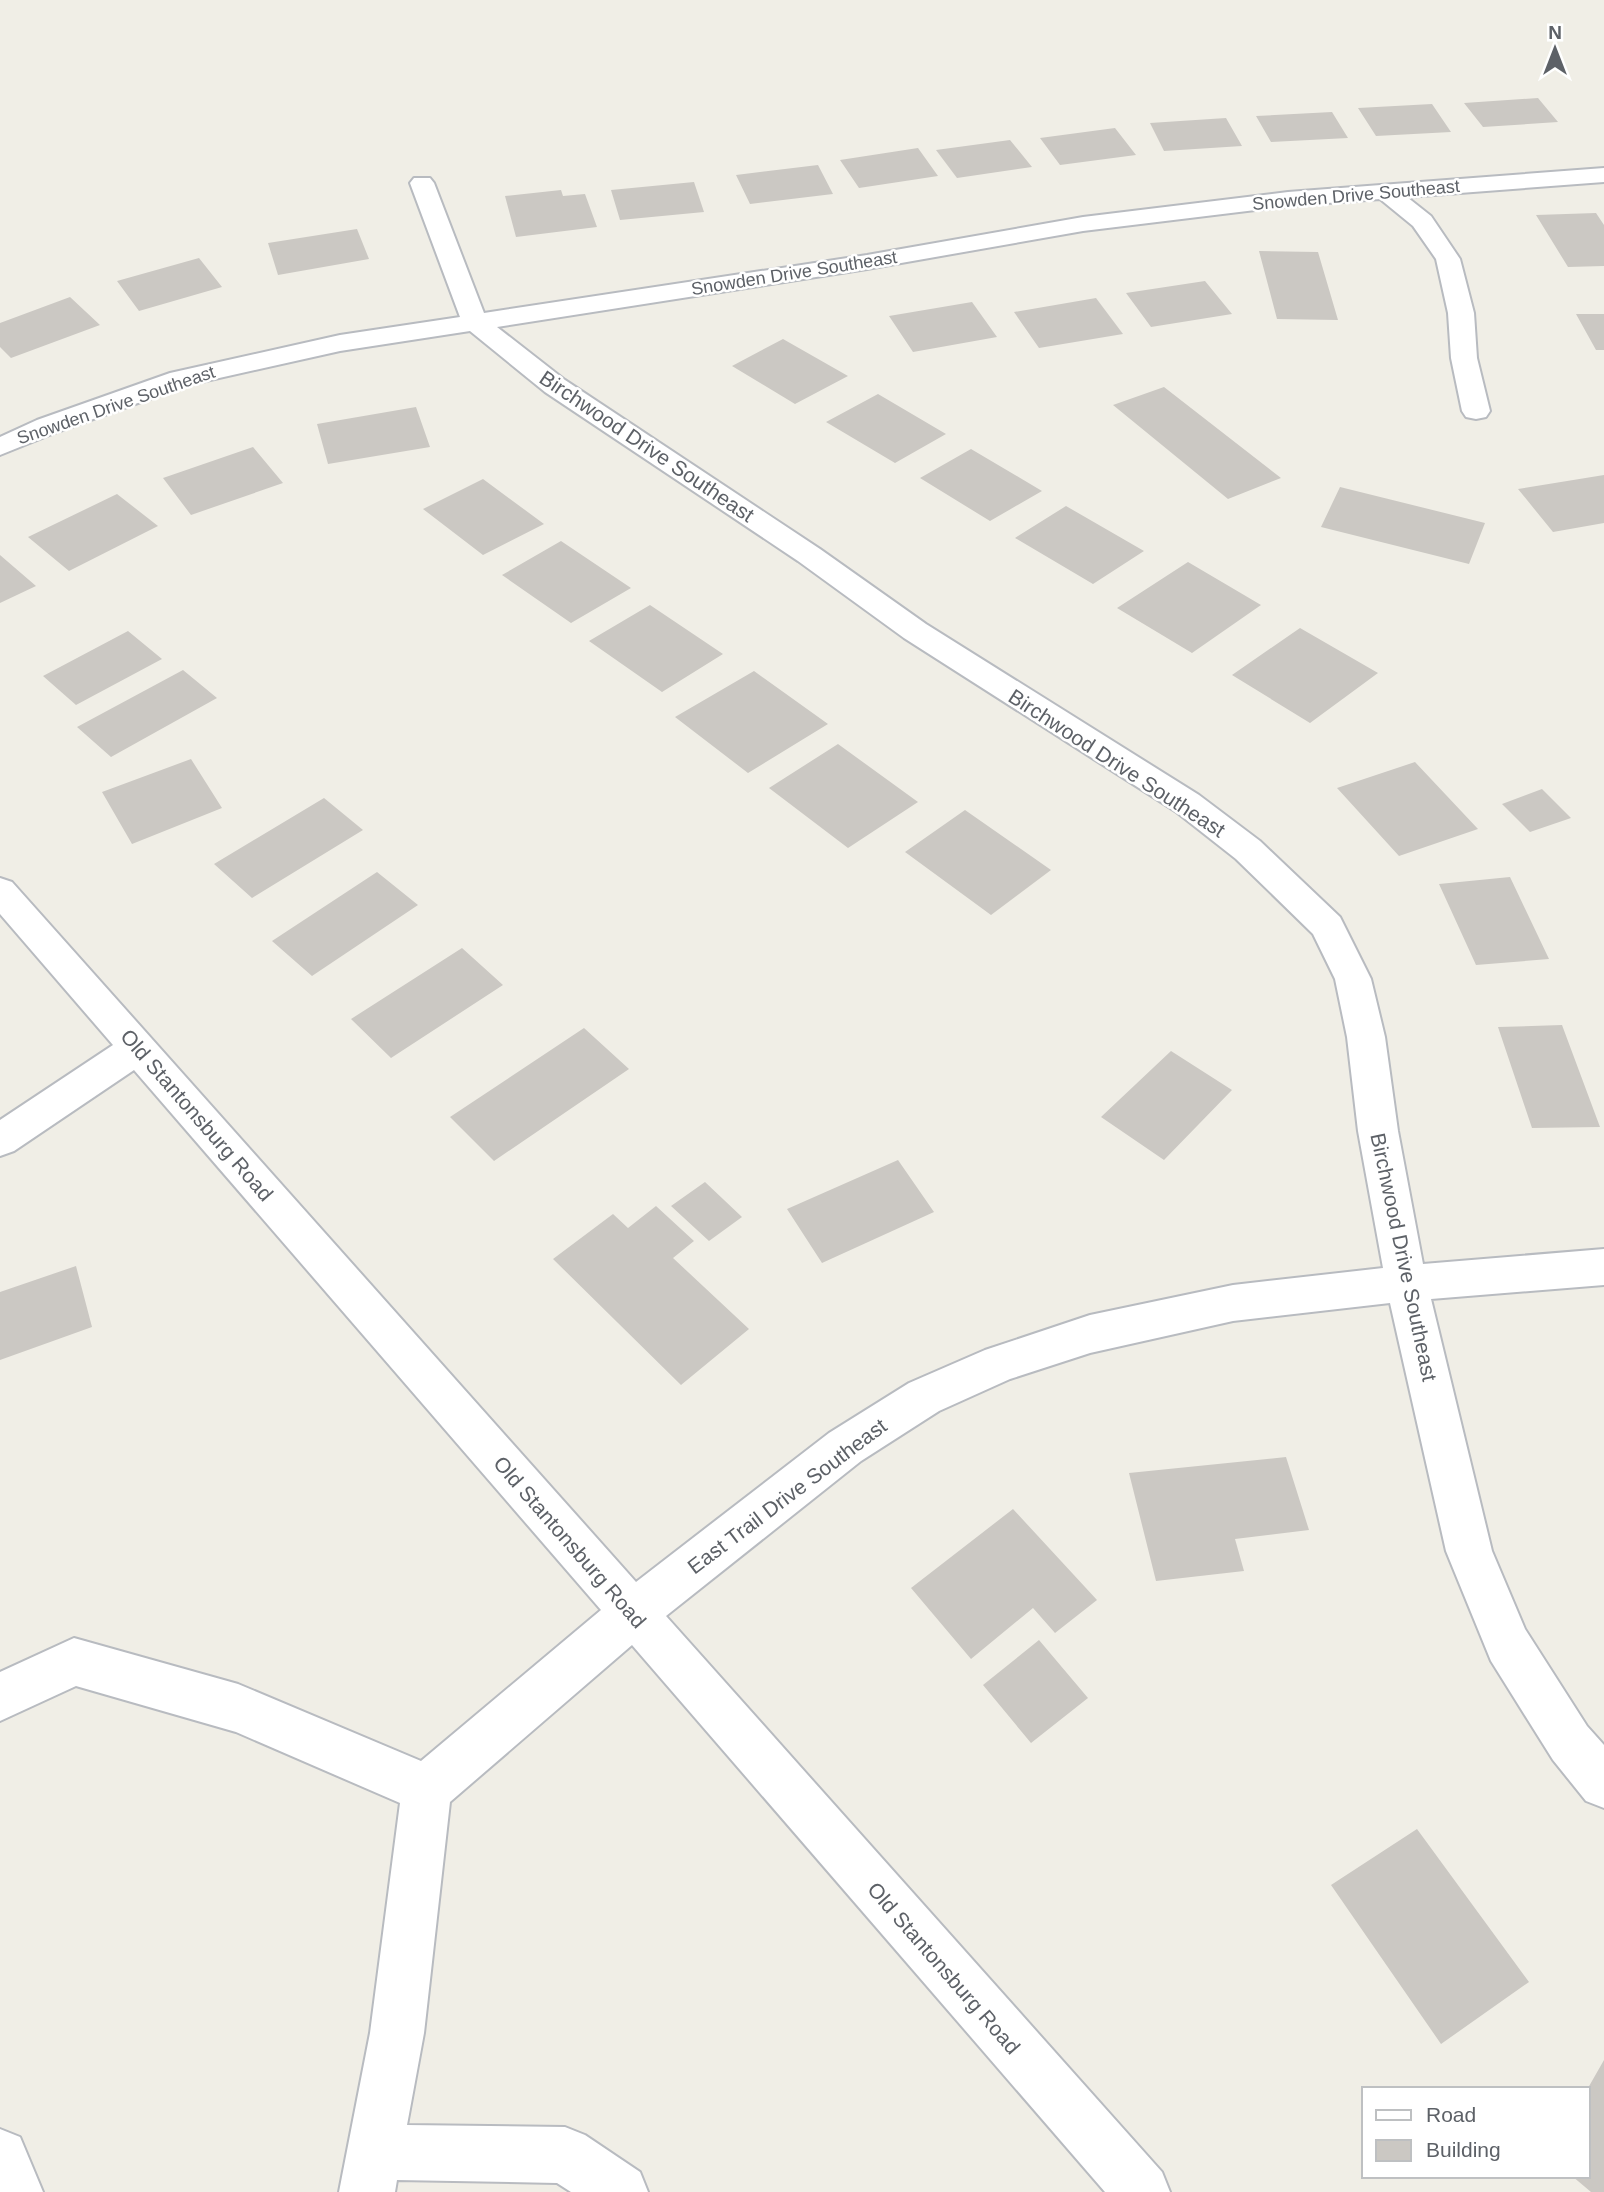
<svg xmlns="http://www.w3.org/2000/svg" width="1604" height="2192" viewBox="0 0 1604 2192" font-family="Helvetica,sans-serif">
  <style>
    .building { fill: #cbc8c3 }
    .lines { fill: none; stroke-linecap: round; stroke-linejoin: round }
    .minor-casing { stroke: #b8bbc0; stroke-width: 4 }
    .minor { fill: #fff; fill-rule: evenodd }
    .labels { text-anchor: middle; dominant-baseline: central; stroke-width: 5; stroke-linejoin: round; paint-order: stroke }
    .far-street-label { font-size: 18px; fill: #5d6167; stroke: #fff }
    .street-label { font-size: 21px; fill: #5d6167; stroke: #fff }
  </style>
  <rect width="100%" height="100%" fill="#f0eee6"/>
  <path class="building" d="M1538,98L1558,122L1483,127L1464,103Z
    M1432,104L1451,132L1376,136L1358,108Z
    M1332,112L1348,138L1271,142L1256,116Z
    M1226,118L1242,146L1164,151L1150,123Z
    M1115,128L1136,155L1060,165L1040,138Z
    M1010,140L1032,167L957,178L936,150Z
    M918,148L938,176L859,188L840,160Z
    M818,165L833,194L750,204L736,175Z
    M694,182L704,212L620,220L611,190Z
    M561,190L563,196L585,194L597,227L516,237L505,196Z
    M1596,213L1604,225V266L1568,267L1536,215Z
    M357,229L369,259L278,275L268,243Z
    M1259,251L1318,252L1338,320L1277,319Z
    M199,258L222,287L139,311L117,281Z
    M1205,281L1232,314L1151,327L1126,293Z
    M70,297L100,325L11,358L0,347V323Z
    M1096,298L1123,334L1039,348L1014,312Z
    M972,302L997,337L913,352L889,316Z
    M1576,314H1604V350H1596Z
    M783,339L848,376L795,404L732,366Z
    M1164,387L1281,478L1228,499L1113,405Z
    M878,394L946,434L895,463L826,422Z
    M416,407L430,447L328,464L317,424Z
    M253,447L283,483L191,515L163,478Z
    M971,449L1042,491L990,521L920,478Z
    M1604,475V523L1553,532L1518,489Z
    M483,479L544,524L483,555L423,509Z
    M1340,487L1485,523L1469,564L1321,527Z
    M117,494L158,526L69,571L28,537Z
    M1066,506L1144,551L1093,584L1015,538Z
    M561,541L631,588L571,623L502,575Z
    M0,555L36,586L0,603Z
    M1188,562L1261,605L1192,653L1117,608Z
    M650,605L723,654L662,692L589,641Z
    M1300,628L1378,673L1310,723L1232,675Z
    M128,631L162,659L76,705L43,676Z
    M183,670L217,698L111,757L77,727Z
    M754,671L828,724L748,773L675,717Z
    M838,744L918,802L848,848L769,788Z
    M191,759L222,808L132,844L102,792Z
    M1415,762L1478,829L1399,856L1337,788Z
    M1542,789L1571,818L1530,832L1502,804Z
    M324,798L363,830L252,898L214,864Z
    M965,810L1051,870L991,915L905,852Z
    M377,872L418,905L312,976L272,941Z
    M1510,877L1549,959L1476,965L1439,884Z
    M462,948L503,985L391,1058L351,1019Z
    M1562,1025L1600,1127L1532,1128L1498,1027Z
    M584,1028L629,1069L494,1161L450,1117Z
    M1171,1051L1232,1090L1164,1160L1101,1117Z
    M898,1160L934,1212L822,1263L787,1209Z
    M705,1182L742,1217L709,1241L671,1206Z
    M656,1206L694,1241L673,1258L749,1329L681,1385L553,1259L613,1214L628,1228Z
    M76,1266L92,1327L0,1360V1292Z
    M1286,1457L1309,1530L1235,1539L1244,1571L1156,1581L1129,1473Z
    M1013,1509L1097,1600L1055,1633L1033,1608L971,1659L911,1588Z
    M1039,1640L1088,1698L1031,1743L983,1685Z
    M1417,1829L1529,1982L1441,2044L1331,1885Z
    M1604,2060V2192H1591L1572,2176H1588V2088Z"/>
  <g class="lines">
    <g class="minor-casing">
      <path id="minor" d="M1604,168V182L1407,197L1431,216L1460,259L1474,313L1477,358L1490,411L1486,417L1476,419L1466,417L1462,411L1451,358L1448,313L1436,259L1413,226L1380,199L1288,206L1083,231L867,269L497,327L565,380L820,549L926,624L1199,795L1260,841L1340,917L1371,979L1385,1037L1398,1131L1423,1264L1604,1249V1285L1431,1299L1492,1551L1525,1629L1587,1726L1604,1745V1808L1586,1801L1553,1760L1491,1661L1446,1551L1390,1303L1233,1321L1090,1353L1010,1379L939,1411L861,1461L666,1616L1162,2172L1170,2192H1105L632,1645L450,1802L424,2033L407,2125L565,2127L585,2135L640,2172L648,2192H571L557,2183L397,2180L395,2192H339L370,2033L400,1803L236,1732L76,1686L0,1721V1672L74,1638L238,1684L421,1761L601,1610L134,1070L14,1151L0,1156V1120L113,1045L0,914V878L12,882L636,1582L829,1433L909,1383L985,1350L1090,1315L1233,1285L1383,1268L1358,1131L1347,1037L1335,979L1313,934L1236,859L1175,811L904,638L798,561L545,392L470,331L340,351L188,385L57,432L0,455V437L37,420L170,373L340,335L460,317L410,183L414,178H430L434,183L484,313L867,255L1083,217L1288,192Z
        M0,2129L20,2137L43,2192H0Z"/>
    </g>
    <use href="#minor" class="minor"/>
  </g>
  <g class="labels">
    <g class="far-street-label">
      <text transform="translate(1356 195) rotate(-5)">Snowden Drive Southeast</text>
      <text transform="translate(794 273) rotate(-9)">Snowden Drive Southeast</text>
      <text transform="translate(116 405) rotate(-19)">Snowden Drive Southeast</text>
    </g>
    <g class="street-label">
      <text transform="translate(647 446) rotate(34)">Birchwood Drive Southeast</text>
      <text transform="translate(1117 763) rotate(33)">Birchwood Drive Southeast</text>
      <text transform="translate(197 1115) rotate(49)">Old Stantonsburg Road</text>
      <text transform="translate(1404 1257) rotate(78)">Birchwood Drive Southeast</text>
      <text transform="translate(787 1496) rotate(-37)">East Trail Drive Southeast</text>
      <text transform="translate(570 1542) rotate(49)">Old Stantonsburg Road</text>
      <text transform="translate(944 1968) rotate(49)">Old Stantonsburg Road</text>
    </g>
  </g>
  <rect x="1362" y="2087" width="228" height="91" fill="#ffffff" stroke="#bec0c2" stroke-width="2"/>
  <rect x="1376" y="2110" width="35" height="10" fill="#ffffff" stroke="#bec0c2" stroke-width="2"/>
  <text x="1426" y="2122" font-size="21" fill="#5d6167">Road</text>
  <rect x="1376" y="2140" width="35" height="21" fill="#cbc8c3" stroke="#bec0c2" stroke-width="2"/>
  <text x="1426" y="2157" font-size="21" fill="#5d6167">Building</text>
  <g transform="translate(1555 49)" stroke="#ffffff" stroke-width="5" paint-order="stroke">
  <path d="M0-5L12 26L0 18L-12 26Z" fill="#5d6167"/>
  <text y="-10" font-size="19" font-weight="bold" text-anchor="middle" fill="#5d6167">N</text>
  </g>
</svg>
